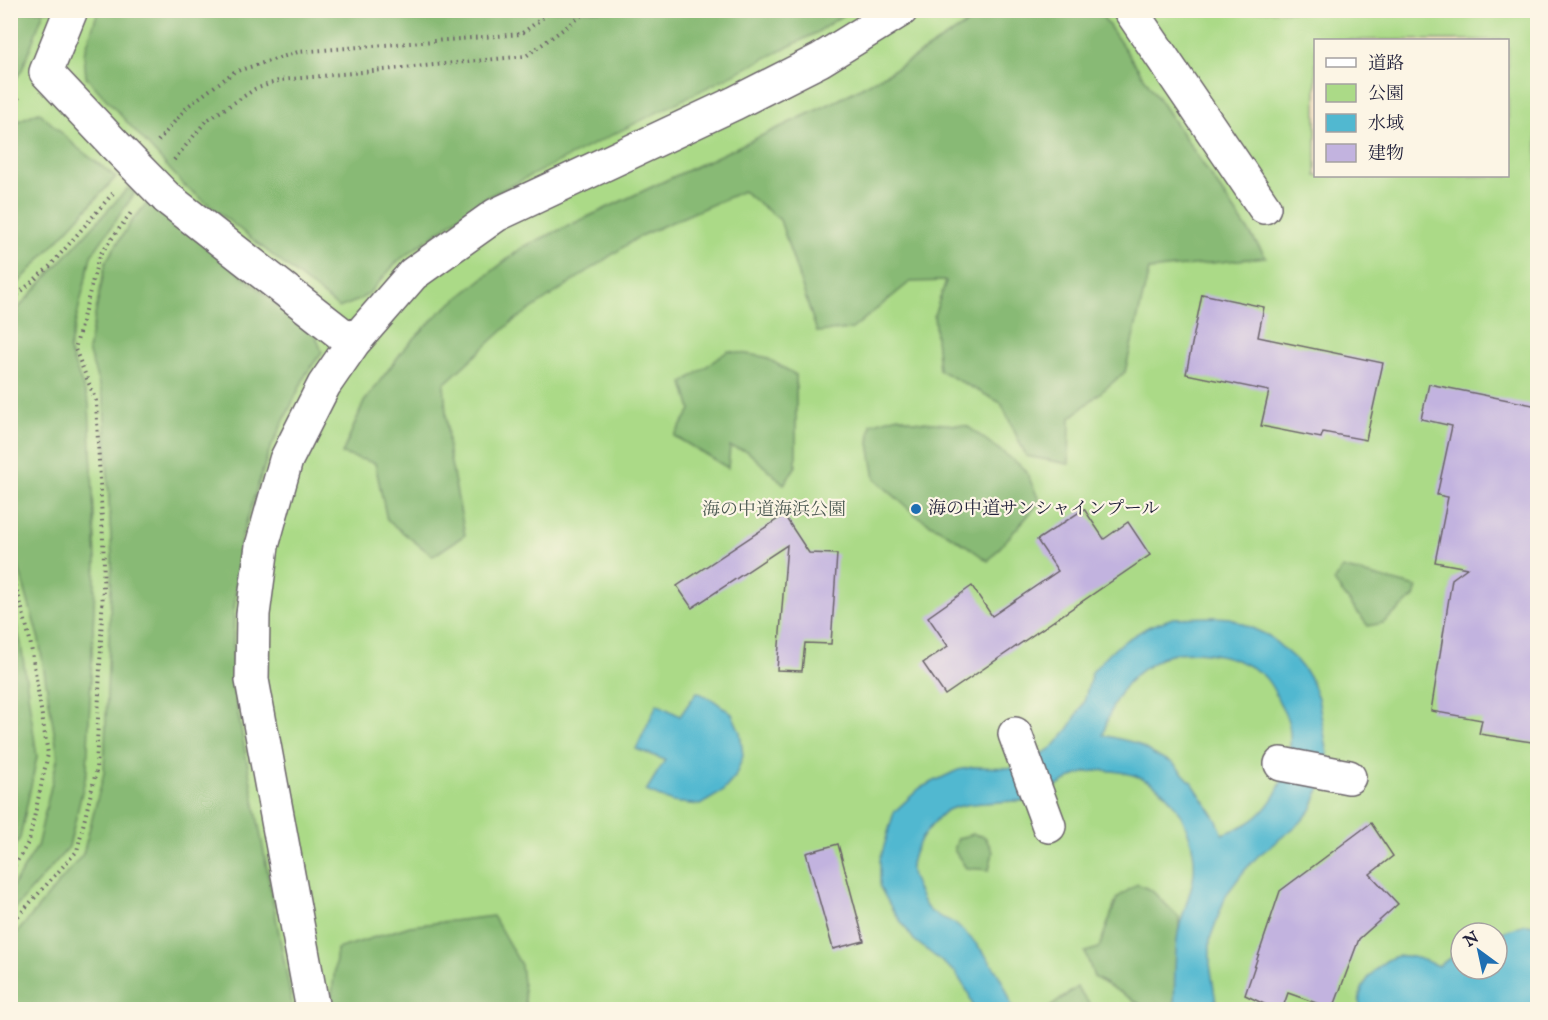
<svg xmlns="http://www.w3.org/2000/svg" width="1548" height="1020" viewBox="0 0 1548 1020" font-family="'IM FELL English','Noto Serif JP',serif">
  <style>
    .green { fill: #abda87; stroke: #667e61; stroke-width: 1.5; fill-rule: evenodd }
    .forest { fill: #88ba74; stroke: #556e58; stroke-width: 1.5 }
    .water { fill: #51b8d0; stroke: #3a6d86; stroke-width: 1.5; fill-rule: evenodd }
    .building { fill: #c2b3df }
    .lines { fill: none; stroke-linecap: round; stroke-linejoin: round }
    .minor-casing { stroke: #6b646a; stroke-width: 36 }
    .path { stroke: #6b646a; stroke-width: 4; stroke-dasharray: 1.5 4.5; stroke-linecap: butt }
    .minor { stroke: #fff; stroke-width: 33 }
    .minor-bridge-casing { stroke: #6b646a; stroke-width: 36; stroke-linecap: butt }
    .minor-bridge { stroke: #fff; stroke-width: 33 }
    .poi-dot { fill: #1f6fb2; stroke: #fcf5e5; stroke-width: 2 }
    .labels { text-anchor: middle; dominant-baseline: central; stroke-width: 4.5; stroke-linejoin: round; paint-order: stroke }
    .poi-label { font-size: 18px; fill: #22223b; stroke: #fcf5e5; text-anchor: start }
    .park-label { font-size: 18px; fill: #4b5952; stroke: #fcf5e5 }
  </style>
  <rect width="100%" height="100%" fill="#fcf5e5"/>
  <filter id="ink" filterUnits="userSpaceOnUse"><feTurbulence type="fractalNoise" baseFrequency=".0167" numOctaves="2"/><feDisplacementMap in="SourceGraphic" scale="12" xChannelSelector="R" yChannelSelector="G"/><feConvolveMatrix kernelMatrix="1 2 1 2 8 2 1 2 1" color-interpolation-filters="sRGB"/></filter>
  <filter id="wash" filterUnits="userSpaceOnUse"><feTurbulence type="fractalNoise" baseFrequency=".008" numOctaves="4" result="noise"/><feDisplacementMap in="SourceGraphic" scale="24" xChannelSelector="R" yChannelSelector="G"/><feGaussianBlur stdDeviation="1.35" result="paint"/><feColorMatrix in="noise" values="0 0 0 0 0 0 0 0 0 0 0 0 0 0 0 0 0 1.4 0 .05"/><feComposite in="paint" operator="in"/></filter>
  <g filter="url(#wash)">
    <rect width="100%" height="100%" fill="#f3dfc1"/>
    <path class="green" d="M10,11H1537V1009H11ZM1316,40H1508V176H1316ZM1461,933H1497V969H1461Z"/>
    <path class="forest" d="M11,10L44,11L22,70L11,86Z
      M989,10L1099,11L1266,257L1149,270L1125,372L1070,418L1069,464L1026,456L1001,403L939,370L934,315L946,281L910,282L852,329L817,332L780,220L743,191L640,236L512,322L444,384L449,453L465,535L433,556L387,520L375,463L342,454L364,402L404,349L439,313L523,247L838,100L897,68Z
      M98,11V10L849,11L816,33L484,199L398,261L369,293L359,300L339,308L184,185L86,77L84,54Z
      M39,112L79,149L116,177L11,291V124Z
      M128,188L135,193L91,256L69,350L89,403L96,561L87,771L69,847L11,913V889L37,847L58,756L39,640L11,540V321L22,304Z
      M149,201L315,334L322,352L306,374L268,454L241,539L234,611L232,681L293,1009L11,1010V940L83,854L104,773L112,559L104,400L88,350L106,261L131,222Z
      M728,351L765,357L796,375V466L784,484L747,451L730,447L728,468L674,436L691,410L683,383Z
      M898,416L912,421L967,426L1025,469L1040,502L988,561L964,544L917,516L875,479L869,443L871,424Z
      M1342,568L1417,587L1414,597L1383,623L1368,626L1334,582Z
      M10,601L21,644L37,757L20,838L11,853Z
      M973,834L985,837L993,852L989,870L966,868L954,850L958,838Z
      M1137,884L1151,890L1179,917L1180,980L1177,1000L1168,1009H1148L1094,977L1085,952L1099,948L1117,898Z
      M493,916L521,965L526,1009H335L331,1003L337,949L410,926Z
      M1077,987L1093,1009H1046L1049,1008Z"/>
    <path class="water" d="M1214,617L1230,618L1269,636L1296,660L1309,676L1318,698L1328,755L1325,777L1311,810L1300,823L1258,856L1244,871L1226,895L1210,939V964L1217,1009H1174C1175,984 1174,958 1178,933C1182,915 1189,898 1193,880C1198,853 1187,820 1170,799C1149,773 1106,764 1075,776C1060,783 1046,795 1031,800C1025,801 1018,801 1013,801C994,803 961,802 946,811C941,813 926,832 922,838C916,847 910,860 911,872C912,878 923,904 928,909C935,917 947,918 955,924C979,942 1007,980 1012,1009H974L968,992L955,972L914,940L892,909L880,887V860L894,812L920,788L958,770L973,767L1014,768L1042,754L1054,746L1069,728L1084,702L1092,672L1109,653L1126,640L1148,627L1173,618ZM1195,652C1218,653 1241,659 1260,673C1269,679 1276,694 1280,704C1283,711 1288,718 1289,725C1295,759 1278,805 1248,823C1240,828 1231,831 1223,834L1216,819L1193,784L1173,763L1153,754L1136,743L1103,735C1111,703 1125,677 1155,662C1159,660 1163,656 1167,655C1175,652 1186,653 1195,652Z
      M697,692L713,700L732,714L740,732L743,756L735,777L722,792L700,805L672,802L646,791L665,760L636,749L657,704L680,716Z
      M1525,924L1537,925V1009H1360C1360,1005 1359,1000 1360,995C1364,980 1381,959 1398,956C1411,954 1427,961 1438,966L1461,951V969H1497V934Z"/>
    <g id="blocks">
      <path class="building" d="M1202,294L1264,307L1258,337L1383,363L1366,440L1323,432L1321,438L1261,426L1269,391L1186,374Z
        M1429,384L1538,406V743L1479,734L1482,720L1431,711L1452,579L1467,568L1435,562L1448,497L1437,495L1452,426L1421,419Z
        M1084,509L1104,539L1128,522L1150,555L945,695L923,663L948,646L928,617L972,586L992,616L1058,571L1037,540Z
        M784,515L809,553L837,554L831,644L805,643L802,671L777,670L787,545L692,608L677,586Z
        M1371,823L1393,856L1370,874L1398,904L1359,939L1333,1009L1288,993L1282,1010H1277L1245,995L1280,891Z
        M838,844L864,941L833,949L806,853Z"/>
    </g>
  </g>
  <g filter="url(#ink)">
    <use href="#blocks" fill-opacity="0" stroke="#6b646a" stroke-width="1.5"/>
    <g class="lines">
      <g class="minor-casing">
        <path id="minor" d="M71,10L46,72L115,145
          M1130,10L1264,207
          M167,198L353,343
          M1015,734L1049,826
          M1281,764L1349,777
          M313,1010L252,680L253,614L262,546L286,460L324,385L353,343L413,274L496,215L735,103L820,60L901,10"/>
      </g>
      <path class="path" d="M10,107L22,94
        M158,141L188,106L234,72L298,52L521,34L553,10
        M174,160L206,121L255,89L281,80L526,56L590,10
        M10,304L15,297L50,266L114,192
        M10,562L30,640L48,754L29,841L10,873
        M10,925L77,851L96,772L104,560L96,401L75,349L99,256L133,210"/>
      <use href="#minor" class="minor"/>
      <g class="minor-bridge-casing">
        <path id="minor-bridge" d="M115,145L167,198"/>
      </g>
      <use href="#minor-bridge" class="minor-bridge"/>
    </g>
  </g>
  <circle class="poi-dot" cx="916" cy="509" r="6"/>
  <g class="labels">
    <g class="poi-label">
      <text x="928" y="509">海の中道サンシャインプール</text>
    </g>
    <g class="park-label">
      <text x="774" y="510">海の中道海浜公園</text>
    </g>
  </g>
  <rect width="1548" height="1020" fill="none" stroke="#fcf5e5" stroke-width="36"/>
  <rect x="1314" y="39" width="195" height="138" fill="#fcf5e5" stroke="#a5a1a1" stroke-width="1.5"/>
  <rect x="1326" y="58" width="30" height="9" fill="#ffffff" stroke="#a5a1a1" stroke-width="1.5"/>
  <text x="1368" y="69" font-size="18" fill="#22223b">道路</text>
  <rect x="1326" y="84" width="30" height="18" fill="#abda87" stroke="#a5a1a1" stroke-width="1.5"/>
  <text x="1368" y="99" font-size="18" fill="#22223b">公園</text>
  <rect x="1326" y="114" width="30" height="18" fill="#51b8d0" stroke="#a5a1a1" stroke-width="1.5"/>
  <text x="1368" y="129" font-size="18" fill="#22223b">水域</text>
  <rect x="1326" y="144" width="30" height="18" fill="#c2b3df" stroke="#a5a1a1" stroke-width="1.5"/>
  <text x="1368" y="159" font-size="18" fill="#22223b">建物</text>
  <g transform="translate(1479 951) rotate(327)"><circle r="28" fill="#fcf5e5" stroke="#a5a1a1" stroke-width="1.5"/>
  <path d="M0-4.5L10 22L0 15L-10 22Z" fill="#1f6fb2"/>
  <text y="-9" font-size="16" font-weight="bold" text-anchor="middle" fill="#22223b">N</text>
  </g>
</svg>
